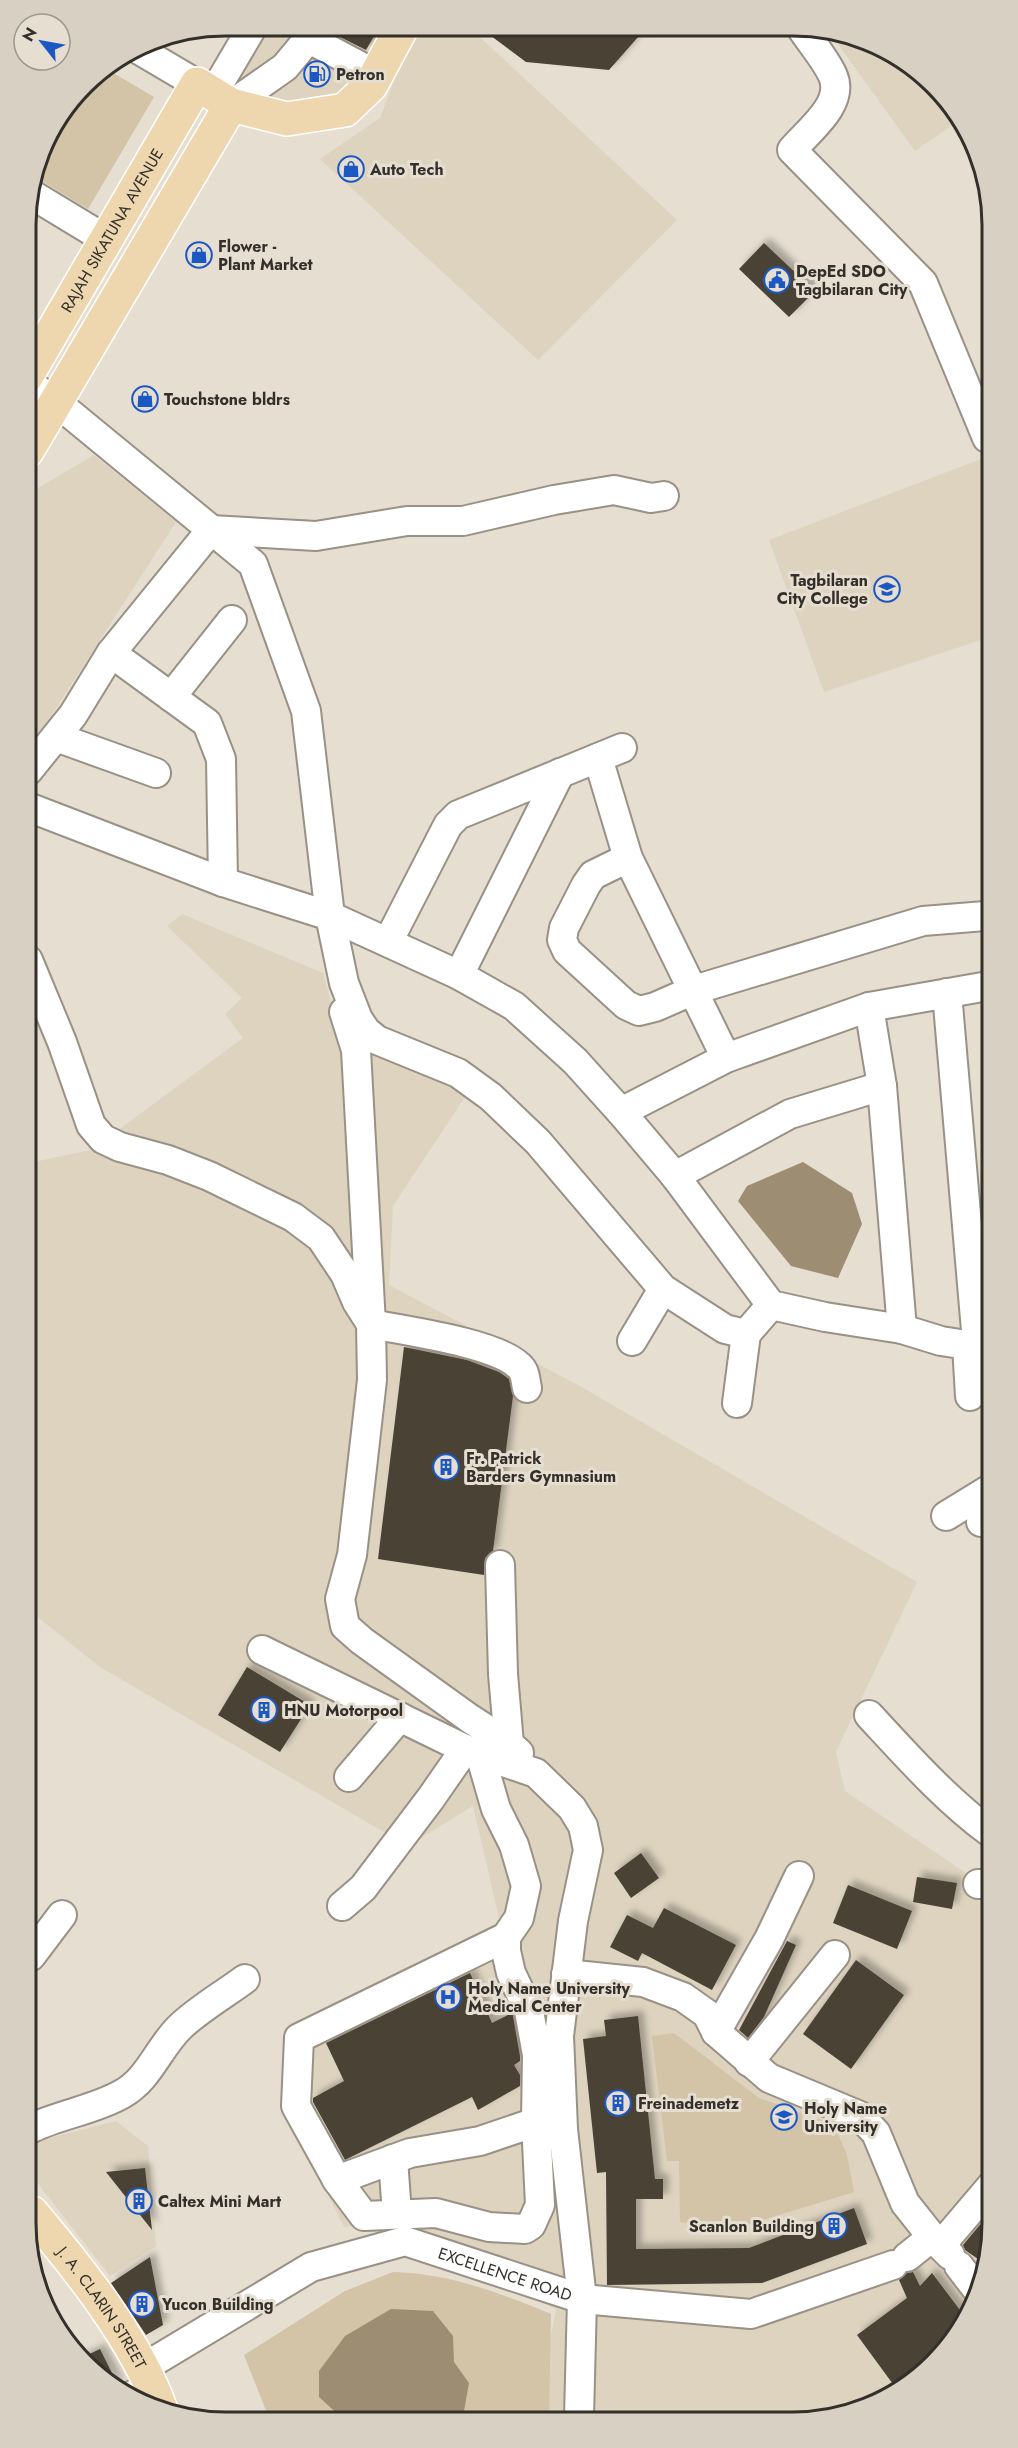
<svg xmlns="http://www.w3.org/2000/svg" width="1018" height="2448" viewBox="0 0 1018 2448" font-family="Jost,sans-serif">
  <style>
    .built { fill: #ded3bf }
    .green { fill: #d3c3a7 }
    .water { fill: #9d8d72 }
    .building { fill: #484236; filter: url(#shadow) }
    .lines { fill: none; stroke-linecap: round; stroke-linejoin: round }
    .minor-casing { stroke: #999185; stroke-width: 32 }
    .major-casing { stroke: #fff; stroke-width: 36 }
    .minor { stroke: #fff; stroke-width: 28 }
    .major { stroke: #eed7af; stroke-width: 33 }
    .labels { text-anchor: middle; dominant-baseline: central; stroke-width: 6; stroke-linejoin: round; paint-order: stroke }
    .poi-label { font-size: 16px; font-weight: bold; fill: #33302b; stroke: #e6ded0; text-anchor: start }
    .street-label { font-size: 16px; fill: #33302b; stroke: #e6ded0 }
    .rim { fill: none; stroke: #33302b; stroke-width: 3 }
  </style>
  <defs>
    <filter id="shadow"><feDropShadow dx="5.5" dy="-5.5" stdDeviation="3" flood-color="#0004"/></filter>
  </defs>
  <rect width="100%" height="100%" fill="#e6ded0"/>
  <path class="built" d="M256,26H384L372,56L337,94L301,107L270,102L226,77Z
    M414,27H469L677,220L538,360L320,159L380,118Z
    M827,29H831L925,75L961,119L915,151Z
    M94,455L176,522L28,752L27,501L33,491Z
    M981,459L987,474V638L824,692L769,540Z
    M182,914L323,973L343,1048L431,1067L469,1091L393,1206L389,1285L578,1385L917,1582L836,1752L845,1791L991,1890L992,2236L977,2299L943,2354L903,2389L844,2416L536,2417L556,2309L497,2284L406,2257L413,2221L344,2227L286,2109L285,2029L502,1931L473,1806L408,1846L100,1667L30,1611L29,1163L91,1150L243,1038L225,1014L242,998L167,926Z
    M116,2121L148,2146L156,2246L110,2276L32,2176V2142Z"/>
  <path class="green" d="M105,68L154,97L88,209L35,177L46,137L93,75Z
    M674,2033L759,2098L834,2125L847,2155L854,2192L737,2228L680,2222L679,2161H667L652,2036Z
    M393,2272C448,2273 500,2293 551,2314L549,2417L269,2418L244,2355L345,2291Z"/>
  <path class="water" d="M803,1162L852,1193L862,1224L838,1278L791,1266L738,1201L747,1186Z
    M391,2309L433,2311L453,2336L454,2362L469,2383L464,2411L457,2418H342L319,2397V2371L345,2336Z"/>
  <path class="building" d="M346,26H380L366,50L340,37Z
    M479,27L586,28H646L609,70L526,62Z
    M764,243L815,291L789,317L739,269Z
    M404,1347L467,1360L499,1372L509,1379L513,1396L493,1551L485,1558L484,1575L378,1559Z
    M247,1667L310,1705L280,1752L218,1715Z
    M641,1853L659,1878L631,1898L614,1873Z
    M917,1877L957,1883L952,1909L913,1902Z
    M848,1885L912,1911L897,1949L833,1923Z
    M664,1908L736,1945L712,1990L642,1953L638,1961L610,1947L627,1915L653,1928Z
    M787,1941L796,1945L764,2017L748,2038L739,2030Z
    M856,1960L904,1995L851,2069L803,2034Z
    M470,1973L492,2023L512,2013L513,2016L520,2056V2061L514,2065L520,2075V2086L478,2110L472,2097L345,2160L313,2102V2098L344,2081L326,2043Z
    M638,2016L655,2179H663V2199H636V2249L749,2248L854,2208L867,2244L762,2283L607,2285L606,2172L597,2173L583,2039L606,2036L604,2020Z
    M145,2168L152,2230L106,2172Z
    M984,2220L992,2226L985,2264L965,2250L963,2245Z
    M150,2257L163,2325L146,2335L111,2283Z
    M913,2272L920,2286L932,2273L966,2318L943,2354L898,2391L857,2335L907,2298L899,2280L907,2273Z
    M100,2349L118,2385L116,2387L84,2364L81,2358Z"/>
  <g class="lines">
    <g class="minor-casing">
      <g id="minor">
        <path d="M802,29C812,44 826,60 833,76C845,104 808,131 792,150L923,283L987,438"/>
        <path d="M309,39L377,75"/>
        <path d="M136,48L197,84"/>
        <path d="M213,94L253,26"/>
        <path d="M231,105L285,67L319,26"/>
        <path d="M31,194L107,240"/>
        <path d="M26,382L56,402L253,564L306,711L330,916L344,983L358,1019L366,1031L377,1040L458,1073L491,1097L538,1142L663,1289L725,1329L746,1334L771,1305"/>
        <path d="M111,653L207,723L221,759L223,882"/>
        <path d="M171,697L232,620"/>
        <path d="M56,737L156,773"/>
        <path d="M598,758L628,858L726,1058"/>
        <path d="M28,771L73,715L111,653L211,530L316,536L407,521H463L554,500L614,490L651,498L664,496"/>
        <path d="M28,807L223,882L330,916L459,975L514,1006L575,1061L621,1112L726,1058L869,1007L988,986"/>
        <path d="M628,858L593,875L586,885L564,928L562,940L567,951L626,1005L639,1011L655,1007L694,990L923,921L985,916L988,918"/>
        <path d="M388,942L448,825L458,815L622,748"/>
        <path d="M28,960L62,1042L91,1125L103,1139L120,1147L168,1160L209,1176L293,1217L321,1238L345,1274L357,1302L371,1324L372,1380L352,1555L340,1599L345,1626L362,1641L469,1718L509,1744"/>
        <path d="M459,975L560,773"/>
        <path d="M947,993L977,1342"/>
        <path d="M869,1007L882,1086L902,1329"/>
        <path d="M344,1012L356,1050L371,1324C406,1331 496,1343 519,1366C526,1372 525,1380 527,1388"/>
        <path d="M621,1112L675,1176L771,1305L825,1317L902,1329L941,1341L967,1345L989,1341"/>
        <path d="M675,1176L790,1114L882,1086"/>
        <path d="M632,1341L663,1289"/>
        <path d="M967,1345L970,1396"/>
        <path d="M737,1403L746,1334"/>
        <path d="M946,1516L990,1489"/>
        <path d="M981,1522L990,1501"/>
        <path d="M500,1565L503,1674L509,1744L519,1753"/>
        <path d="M262,1650L465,1749L536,1773L572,1808L583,1826L588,1850L573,1921L559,2036L563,2129L582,2299L579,2417"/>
        <path d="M869,1715C908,1757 945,1799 991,1833"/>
        <path d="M480,1754L496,1809L514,1845L526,1886L519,1918L506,1937V1951L511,1973L529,2011L537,2055L536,2122L540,2205L531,2225L525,2229L489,2227L436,2213L364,2216L337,2180L410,2153L480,2141L536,2122"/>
        <path d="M349,1777L400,1717"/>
        <path d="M978,1884H991"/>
        <path d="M342,1906L363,1888L431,1798L465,1749"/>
        <path d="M31,1956L62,1915"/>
        <path d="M566,1974L643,1982L683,1997L707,2014L716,2032L769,2078L860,2116L876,2133L905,2203L932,2237L950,2255"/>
        <path d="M716,2032L769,1939L799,1876"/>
        <path d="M749,2062L835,1955"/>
        <path d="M32,2128C61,2114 94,2110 122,2094C149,2079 158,2049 179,2028C197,2010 225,1994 245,1979"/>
        <path d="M393,2159L397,2214"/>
        <path d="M337,2180L296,2106L299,2038L506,1937"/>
        <path d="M941,2245L992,2185"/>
        <path d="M907,2257L932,2237"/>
        <path d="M959,2266L979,2292"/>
        <path id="s1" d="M143,2368L311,2267L405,2241L582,2299L751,2314L893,2265"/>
        <path d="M129,2397L151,2386"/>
      </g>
    </g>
    <g class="major-casing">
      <g id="major">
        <path id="s2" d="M26,377L197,84L231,105L287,119L345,110L371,85L402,27"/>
        <path d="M27,451L231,105"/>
        <path id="s3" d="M32,2213C79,2269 137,2341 161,2410"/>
      </g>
    </g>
    <use href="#minor" class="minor"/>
    <use href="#major" class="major"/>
  </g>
  <defs>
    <g id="fuel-ring" transform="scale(1.35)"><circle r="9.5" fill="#e6ded0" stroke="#1c58c4" stroke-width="1.5"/><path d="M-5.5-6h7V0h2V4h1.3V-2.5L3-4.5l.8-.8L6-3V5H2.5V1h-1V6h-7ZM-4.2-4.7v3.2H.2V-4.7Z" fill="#1c58c4"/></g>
    <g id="shop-ring" transform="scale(1.35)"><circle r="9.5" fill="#e6ded0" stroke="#1c58c4" stroke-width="1.5"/><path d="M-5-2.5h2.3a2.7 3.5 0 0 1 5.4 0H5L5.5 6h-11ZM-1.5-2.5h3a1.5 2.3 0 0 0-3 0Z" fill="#1c58c4"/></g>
    <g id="civic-ring" transform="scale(1.35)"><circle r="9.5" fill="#e6ded0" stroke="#1c58c4" stroke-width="1.5"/><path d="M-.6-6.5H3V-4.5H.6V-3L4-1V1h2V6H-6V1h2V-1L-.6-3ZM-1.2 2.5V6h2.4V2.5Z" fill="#1c58c4"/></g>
    <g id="school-ring" transform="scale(1.35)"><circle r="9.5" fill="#e6ded0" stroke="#1c58c4" stroke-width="1.5"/><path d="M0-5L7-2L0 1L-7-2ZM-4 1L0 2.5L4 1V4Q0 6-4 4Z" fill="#1c58c4"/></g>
    <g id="building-ring" transform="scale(1.35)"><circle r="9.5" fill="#e6ded0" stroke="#1c58c4" stroke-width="1.5"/><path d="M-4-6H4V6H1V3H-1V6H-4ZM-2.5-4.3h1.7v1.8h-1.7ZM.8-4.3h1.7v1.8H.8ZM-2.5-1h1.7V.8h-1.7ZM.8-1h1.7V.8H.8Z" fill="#1c58c4"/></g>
    <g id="hospital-ring" transform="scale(1.35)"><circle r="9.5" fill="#e6ded0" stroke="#1c58c4" stroke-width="1.5"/><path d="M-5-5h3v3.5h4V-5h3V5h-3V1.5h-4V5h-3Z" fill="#1c58c4"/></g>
    <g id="university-ring" transform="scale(1.35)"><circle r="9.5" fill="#e6ded0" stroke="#1c58c4" stroke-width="1.5"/><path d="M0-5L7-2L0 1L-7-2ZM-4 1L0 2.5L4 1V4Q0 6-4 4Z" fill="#1c58c4"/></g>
  </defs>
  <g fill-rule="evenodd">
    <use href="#fuel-ring" x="317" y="74"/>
    <use href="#shop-ring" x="351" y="169"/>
    <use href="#shop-ring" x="199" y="255"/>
    <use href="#civic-ring" x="777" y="280"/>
    <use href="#shop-ring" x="145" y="399"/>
    <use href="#school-ring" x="887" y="589"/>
    <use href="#building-ring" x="446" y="1467"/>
    <use href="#building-ring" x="264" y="1710"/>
    <use href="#hospital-ring" x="448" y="1997"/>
    <use href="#building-ring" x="618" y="2103"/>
    <use href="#university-ring" x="784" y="2117"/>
    <use href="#building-ring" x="139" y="2201"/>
    <use href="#building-ring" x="834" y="2226"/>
    <use href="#building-ring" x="142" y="2304"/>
  </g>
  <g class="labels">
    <g class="poi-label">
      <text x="336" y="74">Petron</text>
      <text x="370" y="169">Auto Tech</text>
      <text x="218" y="246">Flower -<tspan x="218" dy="18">Plant Market</tspan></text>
      <text x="796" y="271">DepEd SDO<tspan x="796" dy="18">Tagbilaran City</tspan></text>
      <text x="164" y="399">Touchstone bldrs</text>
      <text x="868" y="580" text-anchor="end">Tagbilaran<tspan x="868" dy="18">City College</tspan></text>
      <text x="466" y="1458">Fr. Patrick<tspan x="466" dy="18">Barders Gymnasium</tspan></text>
      <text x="284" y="1710">HNU Motorpool</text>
      <text x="468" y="1988">Holy Name University<tspan x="468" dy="18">Medical Center</tspan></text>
      <text x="638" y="2103">Freinademetz</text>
      <text x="804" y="2108">Holy Name<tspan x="804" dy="18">University</tspan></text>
      <text x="158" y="2201">Caltex Mini Mart</text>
      <text x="814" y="2226" text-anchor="end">Scanlon Building</text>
      <text x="162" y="2304">Yucon Building</text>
    </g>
    <g class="street-label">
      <text stroke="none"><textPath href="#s2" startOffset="170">RAJAH SIKATUNA AVENUE</textPath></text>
      <text stroke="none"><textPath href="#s1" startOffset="399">EXCELLENCE ROAD</textPath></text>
      <text stroke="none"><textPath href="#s3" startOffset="118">J. A. CLARIN STREET</textPath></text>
    </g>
  </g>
  <path d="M0 0H1018V2448H0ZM225 36H793A189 189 0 0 1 982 225V2223A189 189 0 0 1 793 2412H225A189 189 0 0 1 36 2223V225A189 189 0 0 1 225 36Z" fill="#d8d0c3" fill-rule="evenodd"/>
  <path class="rim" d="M225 36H793A189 189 0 0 1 982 225V2223A189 189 0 0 1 793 2412H225A189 189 0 0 1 36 2223V225A189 189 0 0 1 225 36Z"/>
  <g transform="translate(42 42) rotate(301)"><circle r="28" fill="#e6ded0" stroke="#9e988e" stroke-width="1.5"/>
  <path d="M0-4.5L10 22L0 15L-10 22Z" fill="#1c58c4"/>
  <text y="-9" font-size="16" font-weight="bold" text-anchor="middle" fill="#33302b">N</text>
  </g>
</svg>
